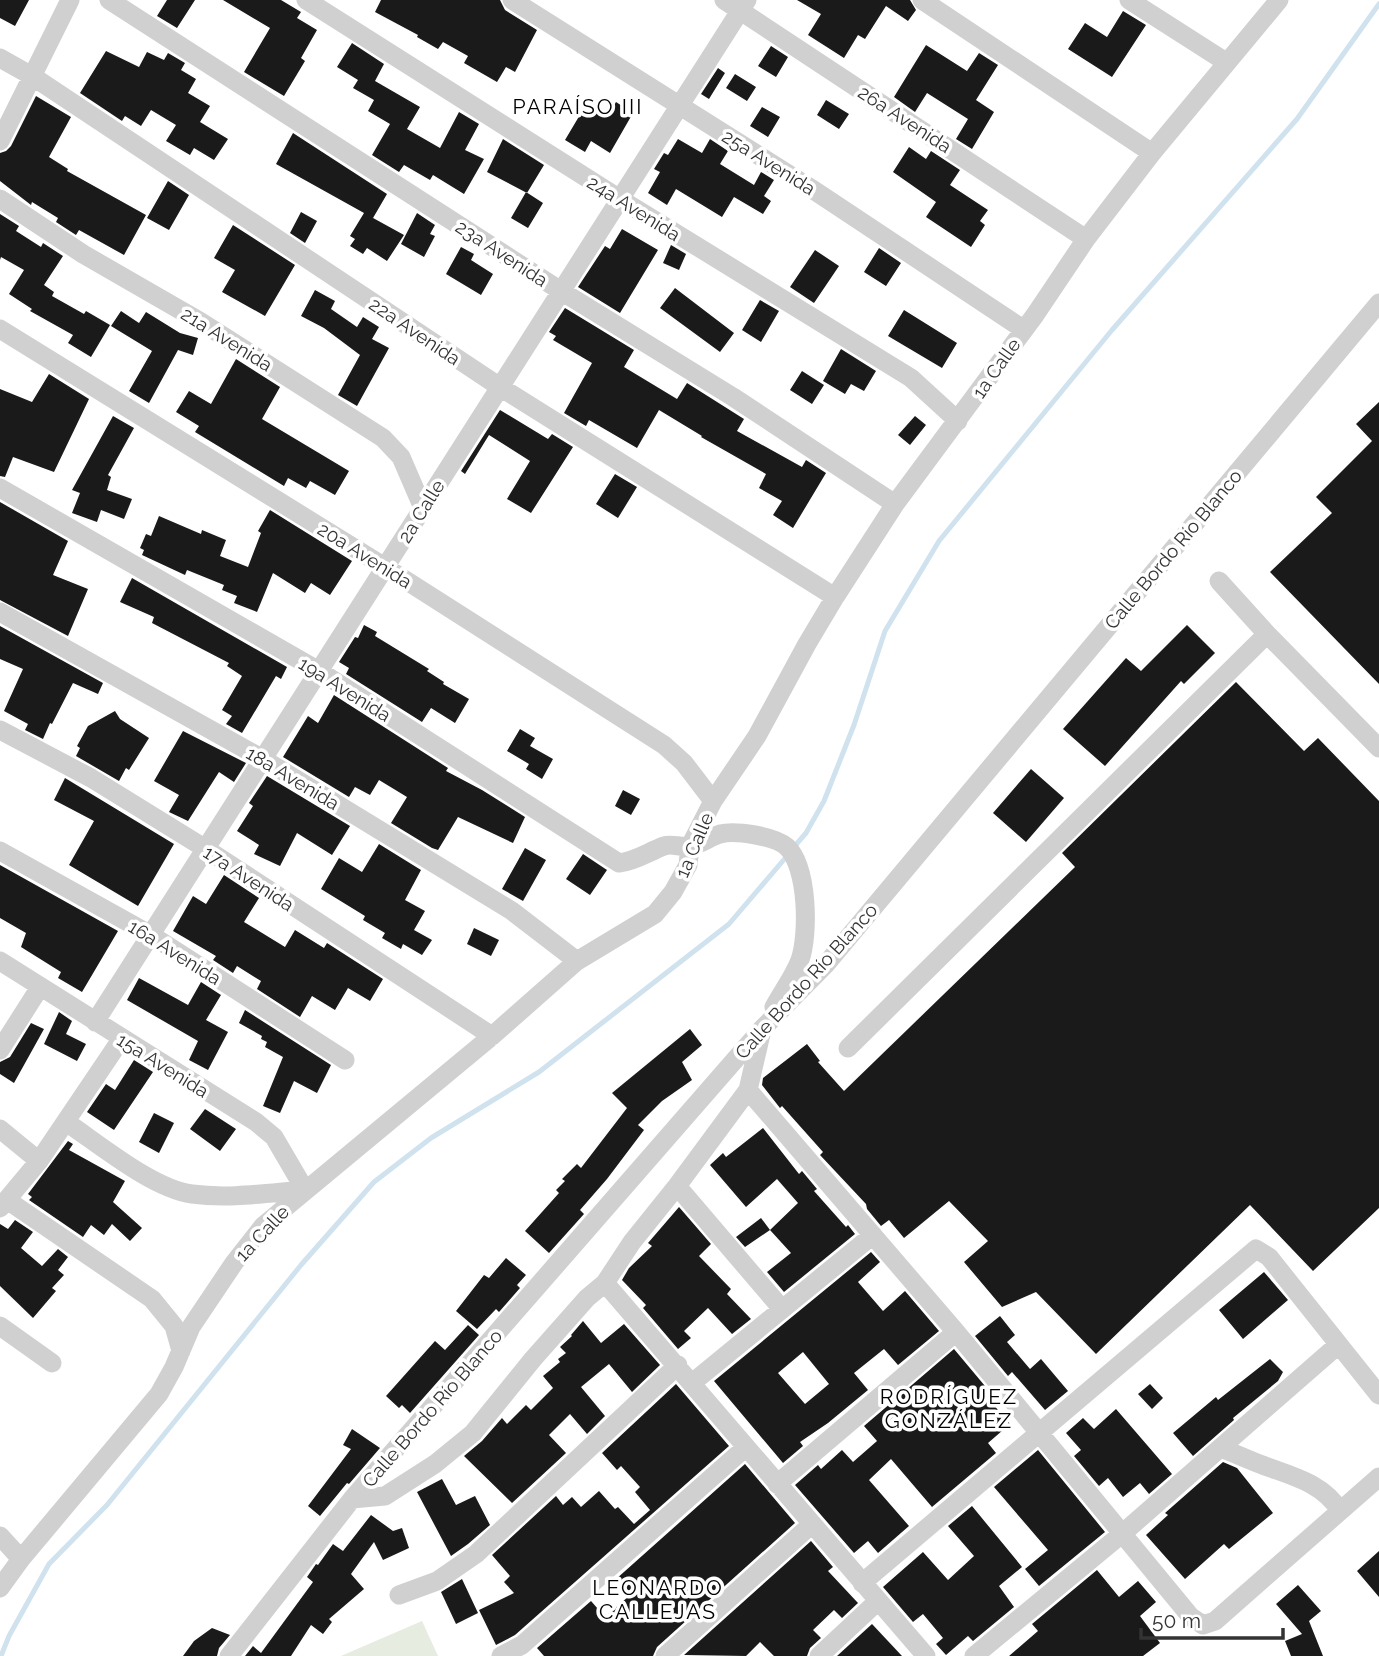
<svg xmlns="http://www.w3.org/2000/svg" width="1379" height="1656" viewBox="0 0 1379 1656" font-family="Raleway,sans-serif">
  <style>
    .green { fill: #e6ecdf }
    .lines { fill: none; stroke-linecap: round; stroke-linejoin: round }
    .stream { stroke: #cfe2ee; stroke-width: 5 }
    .building { fill: #1a1a1a; fill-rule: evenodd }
    .minor { stroke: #d0d0d0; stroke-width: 19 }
    .labels { text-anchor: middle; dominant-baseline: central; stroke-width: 7; stroke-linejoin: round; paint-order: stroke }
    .street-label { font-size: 19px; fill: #333; stroke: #fff }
    .neighbourhood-label { font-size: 21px; letter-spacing: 2px; fill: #000; stroke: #fff }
  </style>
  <rect width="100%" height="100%" fill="#fff"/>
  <path class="green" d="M422,1621L438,1656H341Z"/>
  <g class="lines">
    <path class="stream" d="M793,848L806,833L824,801L854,725L885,631L939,541L1112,330L1297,119L1379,4
      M1,1656L9,1636L49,1564L107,1505L301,1265L374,1182L431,1138L539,1072L729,924L787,856"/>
  </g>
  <path class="building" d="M0,0H29L15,26L0,18Z
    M167,0H195L177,28L157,16Z
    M223,0H281L301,12L297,18L317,30L301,58L305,61L284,96L244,72L270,28Z
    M381,0H500L505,10L537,30L515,72L506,67L497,82L464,63L468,56L443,42L438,49L417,37L418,35L375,12Z
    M797,0H910L916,10L908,21L886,6L865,39L858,35L844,58L808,35L821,14Z
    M1123,11L1146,25L1112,77L1068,49L1085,23L1107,37Z
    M352,43L384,64L375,81L420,107L407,129L440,148L459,112L479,124L465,150L484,159L464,194L433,175L430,180L404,165L399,172L372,155L390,124L368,111L374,100L353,88L358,80L337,67Z
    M926,45L967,71L979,53L998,65L976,100L994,112L972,149L956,139L968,119L927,93L915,112L894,97Z
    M771,46L788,57L776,77L758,66Z
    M106,51L139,67L147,52L164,60L168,53L185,63L181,70L196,79L188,93L210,106L200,122L228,139L214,160L194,148L190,155L166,141L176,125L151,110L141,126L125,116L122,121L80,93Z
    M718,68L725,73L709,99L701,94Z
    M735,74L756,87L747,101L726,88Z
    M36,96L71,117L49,157L68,169L67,171L146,215L124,255L79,230L76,235L56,222L58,218L32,202L31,205L0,181V153L6,151L11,146Z
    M826,100L849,114L839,129L817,115Z
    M616,102L633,113L610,153L591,141L585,152L565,140L587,103L609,114Z
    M762,107L780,117L768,137L750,126Z
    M293,133L387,194L373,218L276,164Z
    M503,139L544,165L527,193L487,172Z
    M678,139L702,153L710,139L728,151L720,164L754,185L761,172L774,180L764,196L771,201L763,214L734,197L722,217L676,189L667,205L648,193L660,172L654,169L664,153L668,155Z
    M909,147L926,159L931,151L960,170L950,185L988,210L980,221L985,225L971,247L926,217L936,202L893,172Z
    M168,181L189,195L169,230L147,218Z
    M526,192L543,203L528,228L511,218Z
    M301,212L317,221L305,243L290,233Z
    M364,213L404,235L387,261L367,248L363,254L350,246L355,239L350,236Z
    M417,213L435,225L430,234L435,236L424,257L401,244Z
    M0,214L19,226L16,231L41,247L43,243L63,256L44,285L54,292L52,296L84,314L86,311L110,325L91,357L68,343L73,335L30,311L32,309L9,294L24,270L1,257L0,260Z
    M233,225L295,265L265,316L222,292L235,270L214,258Z
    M622,229L658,250L620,313L578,287L605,246L610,249Z
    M671,245L686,254L679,270L663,263Z
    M461,247L474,254L471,260L493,274L481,295L446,274Z
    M879,248L901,263L886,286L864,272Z
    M815,250L839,266L814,303L790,287Z
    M675,288L734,333L720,352L660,308Z
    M315,290L335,301L331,309L357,327L363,317L379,327L372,339L389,348L357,406L338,395L360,355L324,328L301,316Z
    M760,300L779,311L761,342L742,330Z
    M565,308L634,350L624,367L677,399L687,383L744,419L737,431L802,467L806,460L826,473L793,528L773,515L782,501L759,488L766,474L701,437L702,436L659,410L637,448L589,420L586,426L564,413L592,363L553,340L556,336L549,332Z
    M904,310L957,343L942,368L888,336Z
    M121,311L139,323L146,312L180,333L198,338L193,355L178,350L149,403L129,391L152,351L111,326Z
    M841,349L876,371L864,391L851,384L845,394L823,381Z
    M236,359L280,387L262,419L349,471L335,495L310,481L306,488L288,478L284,486L195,432L199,426L176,412L189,391L211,404Z
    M802,371L824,385L812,404L790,390Z
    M49,374L89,399L54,472L13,457L5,477L0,476V389L32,402Z
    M1379,402V684L1270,572L1332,513L1316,497L1372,441L1356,424Z
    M500,410L548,439L552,434L573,447L531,513L507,499L530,461L489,435L465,474L461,471Z
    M113,416L134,428L108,475L111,477L107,490L132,499L124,519L101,510L97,522L72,513L80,493L72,490Z
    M915,416L926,425L910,445L898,435Z
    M615,474L637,487L618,518L596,504Z
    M0,502L68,541L53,575L88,589L68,636L0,600Z
    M270,510L352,561L330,595L311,583L305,593L273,573L257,612L234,603L237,596L222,590L224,585L187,570L185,575L142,555L144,550L140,548L146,534L151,536L159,516L201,534L202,530L226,540L220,556L248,567L261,533L258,531Z
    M132,578L287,667L281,679L276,676L242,733L226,724L232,716L222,710L242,676L227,666L229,663L152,623L154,617L120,602Z
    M364,625L377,632L375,636L429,669L427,671L444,682L443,684L469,699L455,723L431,708L422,722L346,674L349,668L339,662L355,637L358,638Z
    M1187,625L1215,653L1184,684L1181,681L1105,766L1063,729L1126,658L1141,671Z
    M0,626L103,683L98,694L73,683L52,724L50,723L43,739L25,730L28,724L4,711L23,669L0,659Z
    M1236,682L1304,751L1318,738L1379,801V1208L1313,1271L1250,1205L1096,1354L1036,1292L1002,1307L964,1262L988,1241L949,1201L904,1238L889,1220L881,1226L867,1209L866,1204L820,1155L823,1152L782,1106L780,1108L762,1085L763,1078L807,1044L820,1061L818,1062L844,1091L1075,867L1062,853Z
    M334,695L448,768L446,771L482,790L525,817L513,843L458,817L438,850L432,848L391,823L407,797L379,780L370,795L355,787L349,797L283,757L308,716L318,723Z
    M115,711L120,719L149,738L129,770L126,768L119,781L76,756L80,748L77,746L88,726Z
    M520,729L535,738L530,746L553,759L542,779L526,769L529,764L507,751Z
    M183,731L246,763L234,782L219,772L188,821L169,812L179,795L154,781Z
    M1031,769L1064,798L1026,842L993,813Z
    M267,776L350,826L332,855L297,833L280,866L254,854L259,845L237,831L253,806L249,803Z
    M65,778L174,844L138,906L69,865L94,821L54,800Z
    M623,790L640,799L631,815L615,806Z
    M379,844L421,870L405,900L425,911L414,930L432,940L422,955L403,944L401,949L382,938L385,933L363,920L365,916L321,889L339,858L362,872Z
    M525,848L546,860L523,901L502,889Z
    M583,854L607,870L590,895L566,879Z
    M0,865L118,931L82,992L58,978L61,972L21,947L26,933L0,918Z
    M224,875L259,898L244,922L285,947L295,930L324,948L327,943L383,979L370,1001L348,988L335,1010L312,996L300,1017L257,989L261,981L237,966L233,973L213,960L216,956L173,931L193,896L206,904Z
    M474,928L499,940L491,956L467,944Z
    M139,978L188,1005L201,982L221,995L206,1020L228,1032L208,1070L189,1060L198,1041L127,1000Z
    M245,1010L331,1065L317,1093L294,1081L280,1113L263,1106L283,1057L265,1047L267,1042L261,1039L262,1036L239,1023Z
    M59,1012L72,1021L66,1034L86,1044L77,1061L44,1044Z
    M31,1023L44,1029L14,1083L0,1074V1062L10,1057Z
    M690,1029L702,1045L682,1062L692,1080L662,1101L638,1125L644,1130L607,1179L580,1210L584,1214L549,1253L525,1231L559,1193L556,1190L565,1181L562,1179L577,1164L581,1168L627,1108L612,1093Z
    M134,1060L153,1072L114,1130L87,1112L106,1084L115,1090Z
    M205,1109L236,1129L220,1151L190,1129Z
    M154,1113L174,1123L159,1153L139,1142Z
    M763,1128L799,1174L802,1171L817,1189L814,1191L846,1227L848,1225L855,1234L784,1292L767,1272L791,1253L770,1230L798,1203L777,1179L746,1207L710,1165L723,1153L726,1157Z
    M68,1141L73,1144L69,1150L125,1181L113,1202L142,1228L130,1241L112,1224L104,1235L91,1225L83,1237L29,1200L32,1197L28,1194Z
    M679,1207L711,1244L699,1256L731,1289L727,1294L751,1319L732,1334L708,1308L684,1331L691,1338L678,1349L643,1308L646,1305L622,1280L629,1268L652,1246L648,1243Z
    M761,1218L770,1230L745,1247L736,1237Z
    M15,1220L33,1232L21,1248L42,1266L58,1249L68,1257L58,1270L64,1275L52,1288L56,1291L33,1318L0,1286V1224L8,1229Z
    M871,1252L880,1262L858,1282L883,1311L905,1291L939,1331L898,1365L884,1349L854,1373L868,1390L828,1423L800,1442L803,1446L783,1463L714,1381ZM803,1352L829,1384L805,1404L778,1373Z
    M506,1258L526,1275L517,1285L520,1288L499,1312L496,1309L477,1329L456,1311L484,1275L489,1278Z
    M1264,1272L1288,1300L1243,1339L1219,1310Z
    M1000,1316L1015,1335L1007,1342L1030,1369L1041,1359L1068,1391L1045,1410L1012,1372L1008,1376L975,1336Z
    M583,1321L601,1343L624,1324L660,1365L632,1392L609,1364L581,1387L605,1416L587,1434L570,1414L549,1435L566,1453L512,1503L464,1456L482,1441L502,1418L507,1424L526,1405L531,1410L553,1388L543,1376L560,1362L558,1359L566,1353L560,1347L572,1336L571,1335Z
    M468,1325L479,1335L410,1413L402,1405L399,1408L386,1396L435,1341L445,1350Z
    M954,1349L990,1392L986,1396L1010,1424L988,1443L996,1453L932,1507L891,1459L869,1480L909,1526L878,1553L868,1541L854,1553L795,1485L818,1465L821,1469L842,1450L853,1462L877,1441L864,1426Z
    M1270,1359L1283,1372L1278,1381L1233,1418L1234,1420L1193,1456L1173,1433L1216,1397L1218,1400Z
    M676,1384L729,1446L515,1635L496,1645L479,1610L514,1593L504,1582L510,1576L492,1555L556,1496L563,1505L572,1497L581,1507L599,1491L615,1509L618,1507L634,1524L650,1510L635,1492L640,1487L621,1466L617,1470L602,1453Z
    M1150,1384L1163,1398L1152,1409L1138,1394Z
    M1116,1409L1172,1474L1149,1494L1140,1483L1123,1497L1108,1478L1099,1486L1074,1456L1081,1450L1066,1433L1083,1418L1094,1429Z
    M352,1429L380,1448L349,1484L347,1483L320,1516L308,1506L351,1449L343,1445Z
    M1038,1450L1105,1532L1039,1586L1025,1569L1048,1550L994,1487Z
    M1223,1462L1237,1468L1273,1513L1229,1549L1224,1544L1185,1579L1146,1535L1168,1515L1165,1513Z
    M745,1464L795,1523L657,1647L653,1656H544L537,1648L591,1601L605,1617L629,1596L615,1580Z
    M442,1479L456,1505L475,1496L490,1525L468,1544L451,1556L417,1492Z
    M972,1506L1022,1567L999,1586L1014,1607L973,1641L968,1636L946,1655L936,1644L943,1638L923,1614L913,1622L883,1587L923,1552L948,1580L974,1556L948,1526Z
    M371,1515L393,1531L402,1528L409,1548L383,1560L374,1542L351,1574L364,1589L329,1619L332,1622L323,1634L311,1625L291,1656H245L253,1646L261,1653L313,1582L307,1577L316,1564L318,1565L333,1544L343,1551Z
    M811,1541L833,1567L828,1571L858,1603L842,1618L834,1610L813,1630L821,1638L810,1648L807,1656H774L760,1642L746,1656L684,1655Z
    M1379,1551V1597L1357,1571Z
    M1097,1570L1119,1597L1138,1581L1156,1602L1140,1616L1160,1643L1143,1656H1009L1038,1631L1032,1624Z
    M462,1579L478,1613L456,1624L441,1592Z
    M1298,1585L1321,1611L1309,1621L1323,1656H1291L1285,1641L1302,1634L1276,1604Z
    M872,1624L902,1656H837Z
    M212,1628L230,1635L219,1648L217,1656H183L194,1641Z"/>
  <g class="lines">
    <path class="minor" d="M109,0L561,291L733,397L895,504
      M306,0L620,199L911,378L958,421
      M512,0L812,189L1023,329
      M724,0L1086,239
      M922,0L1152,153
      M1129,0L1226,62
      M0,58L32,76L500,387L835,597
      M0,141L70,0
      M0,199L83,254L201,322L383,438L401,457L423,508
      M0,329L385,567L664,745L684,763L713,801
      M0,488L319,671L619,863C636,861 648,852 664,846C672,843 681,848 690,846C700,845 710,837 720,834C735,830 775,836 787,847C808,867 809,934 800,960C794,976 782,992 774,1007
      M1219,581L1267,634L1379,748
      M0,612L263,759L512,911L577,961
      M0,730L91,778L206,849L492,1036
      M0,851L151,935L345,1060
      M0,961L256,1122L274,1137L305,1190C267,1193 229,1199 192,1194C153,1189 99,1144 66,1122
      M95,1022L747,0
      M848,1048L1267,634
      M0,1050L40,987
      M748,1090L956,1332L1191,1617L1203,1625L1215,1621L1379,1477
      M0,1129L39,1161
      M677,1186L782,1309
      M7,1200L152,1299L174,1326L181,1351
      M0,1208L39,1161L122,1038
      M605,1283L926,1656
      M0,1326L52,1363
      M692,1383L873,1235
      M1221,1448C1233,1453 1245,1458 1257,1463C1287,1475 1322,1481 1340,1511
      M777,1484L956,1332
      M352,1499L385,1496L435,1464L473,1433L533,1359L587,1298L605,1283L632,1242L677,1186L748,1090L761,1034
      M0,1536L21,1559
      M862,1583L1256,1249L1269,1257L1379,1395
      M0,1588L21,1559L159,1394L174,1367L191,1327L234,1263L263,1226L492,1036L577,961L655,914L673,892L688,865L690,846L713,801L757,736L807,644L835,597L895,504L1035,315L1086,239L1152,153L1279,0
      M399,1595L437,1581L476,1554L678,1365
      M229,1656L352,1499L761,1030L827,963L1379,303
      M501,1656L522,1645L745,1448
      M665,1656L812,1524
      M819,1656L878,1601
      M974,1656L1123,1533L1338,1345"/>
  </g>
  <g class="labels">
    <g class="street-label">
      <text transform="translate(905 119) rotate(33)">26a Avenida</text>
      <text transform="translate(769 162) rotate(32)">25a Avenida</text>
      <text transform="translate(634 208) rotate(32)">24a Avenida</text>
      <text transform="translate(502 253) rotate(33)">23a Avenida</text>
      <text transform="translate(415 331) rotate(34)">22a Avenida</text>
      <text transform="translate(227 339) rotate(32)">21a Avenida</text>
      <text transform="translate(996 368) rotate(-55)">1a Calle</text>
      <text transform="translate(421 511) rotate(-58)">2a Calle</text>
      <text transform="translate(1173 549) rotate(-50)">Calle Bordo Río Blanco</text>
      <text transform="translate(365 555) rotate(32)">20a Avenida</text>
      <text transform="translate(345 689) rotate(32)">19a Avenida</text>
      <text transform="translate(293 778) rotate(31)">18a Avenida</text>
      <text transform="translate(694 845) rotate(-67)">1a Calle</text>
      <text transform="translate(249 878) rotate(33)">17a Avenida</text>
      <text transform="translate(175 952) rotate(32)">16a Avenida</text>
      <text transform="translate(806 981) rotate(-48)">Calle Bordo Río Blanco</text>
      <text transform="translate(163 1065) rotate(32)">15a Avenida</text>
      <text transform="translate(262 1233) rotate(-47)">1a Calle</text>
      <text transform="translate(432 1408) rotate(-49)">Calle Bordo Río Blanco</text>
    </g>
    <g class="neighbourhood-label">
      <text x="578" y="106">PARAÍSO III</text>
      <text x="949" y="1396">RODRÍGUEZ<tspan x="949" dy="24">GONZÁLEZ</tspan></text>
      <text x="658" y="1587">LEONARDO<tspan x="658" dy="24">CALLEJAS</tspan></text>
    </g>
  </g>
  <path d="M1141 1628v10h142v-10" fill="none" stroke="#333333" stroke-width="3.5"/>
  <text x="1152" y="1628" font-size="21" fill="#333333" stroke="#ffffff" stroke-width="5" paint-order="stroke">50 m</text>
</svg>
